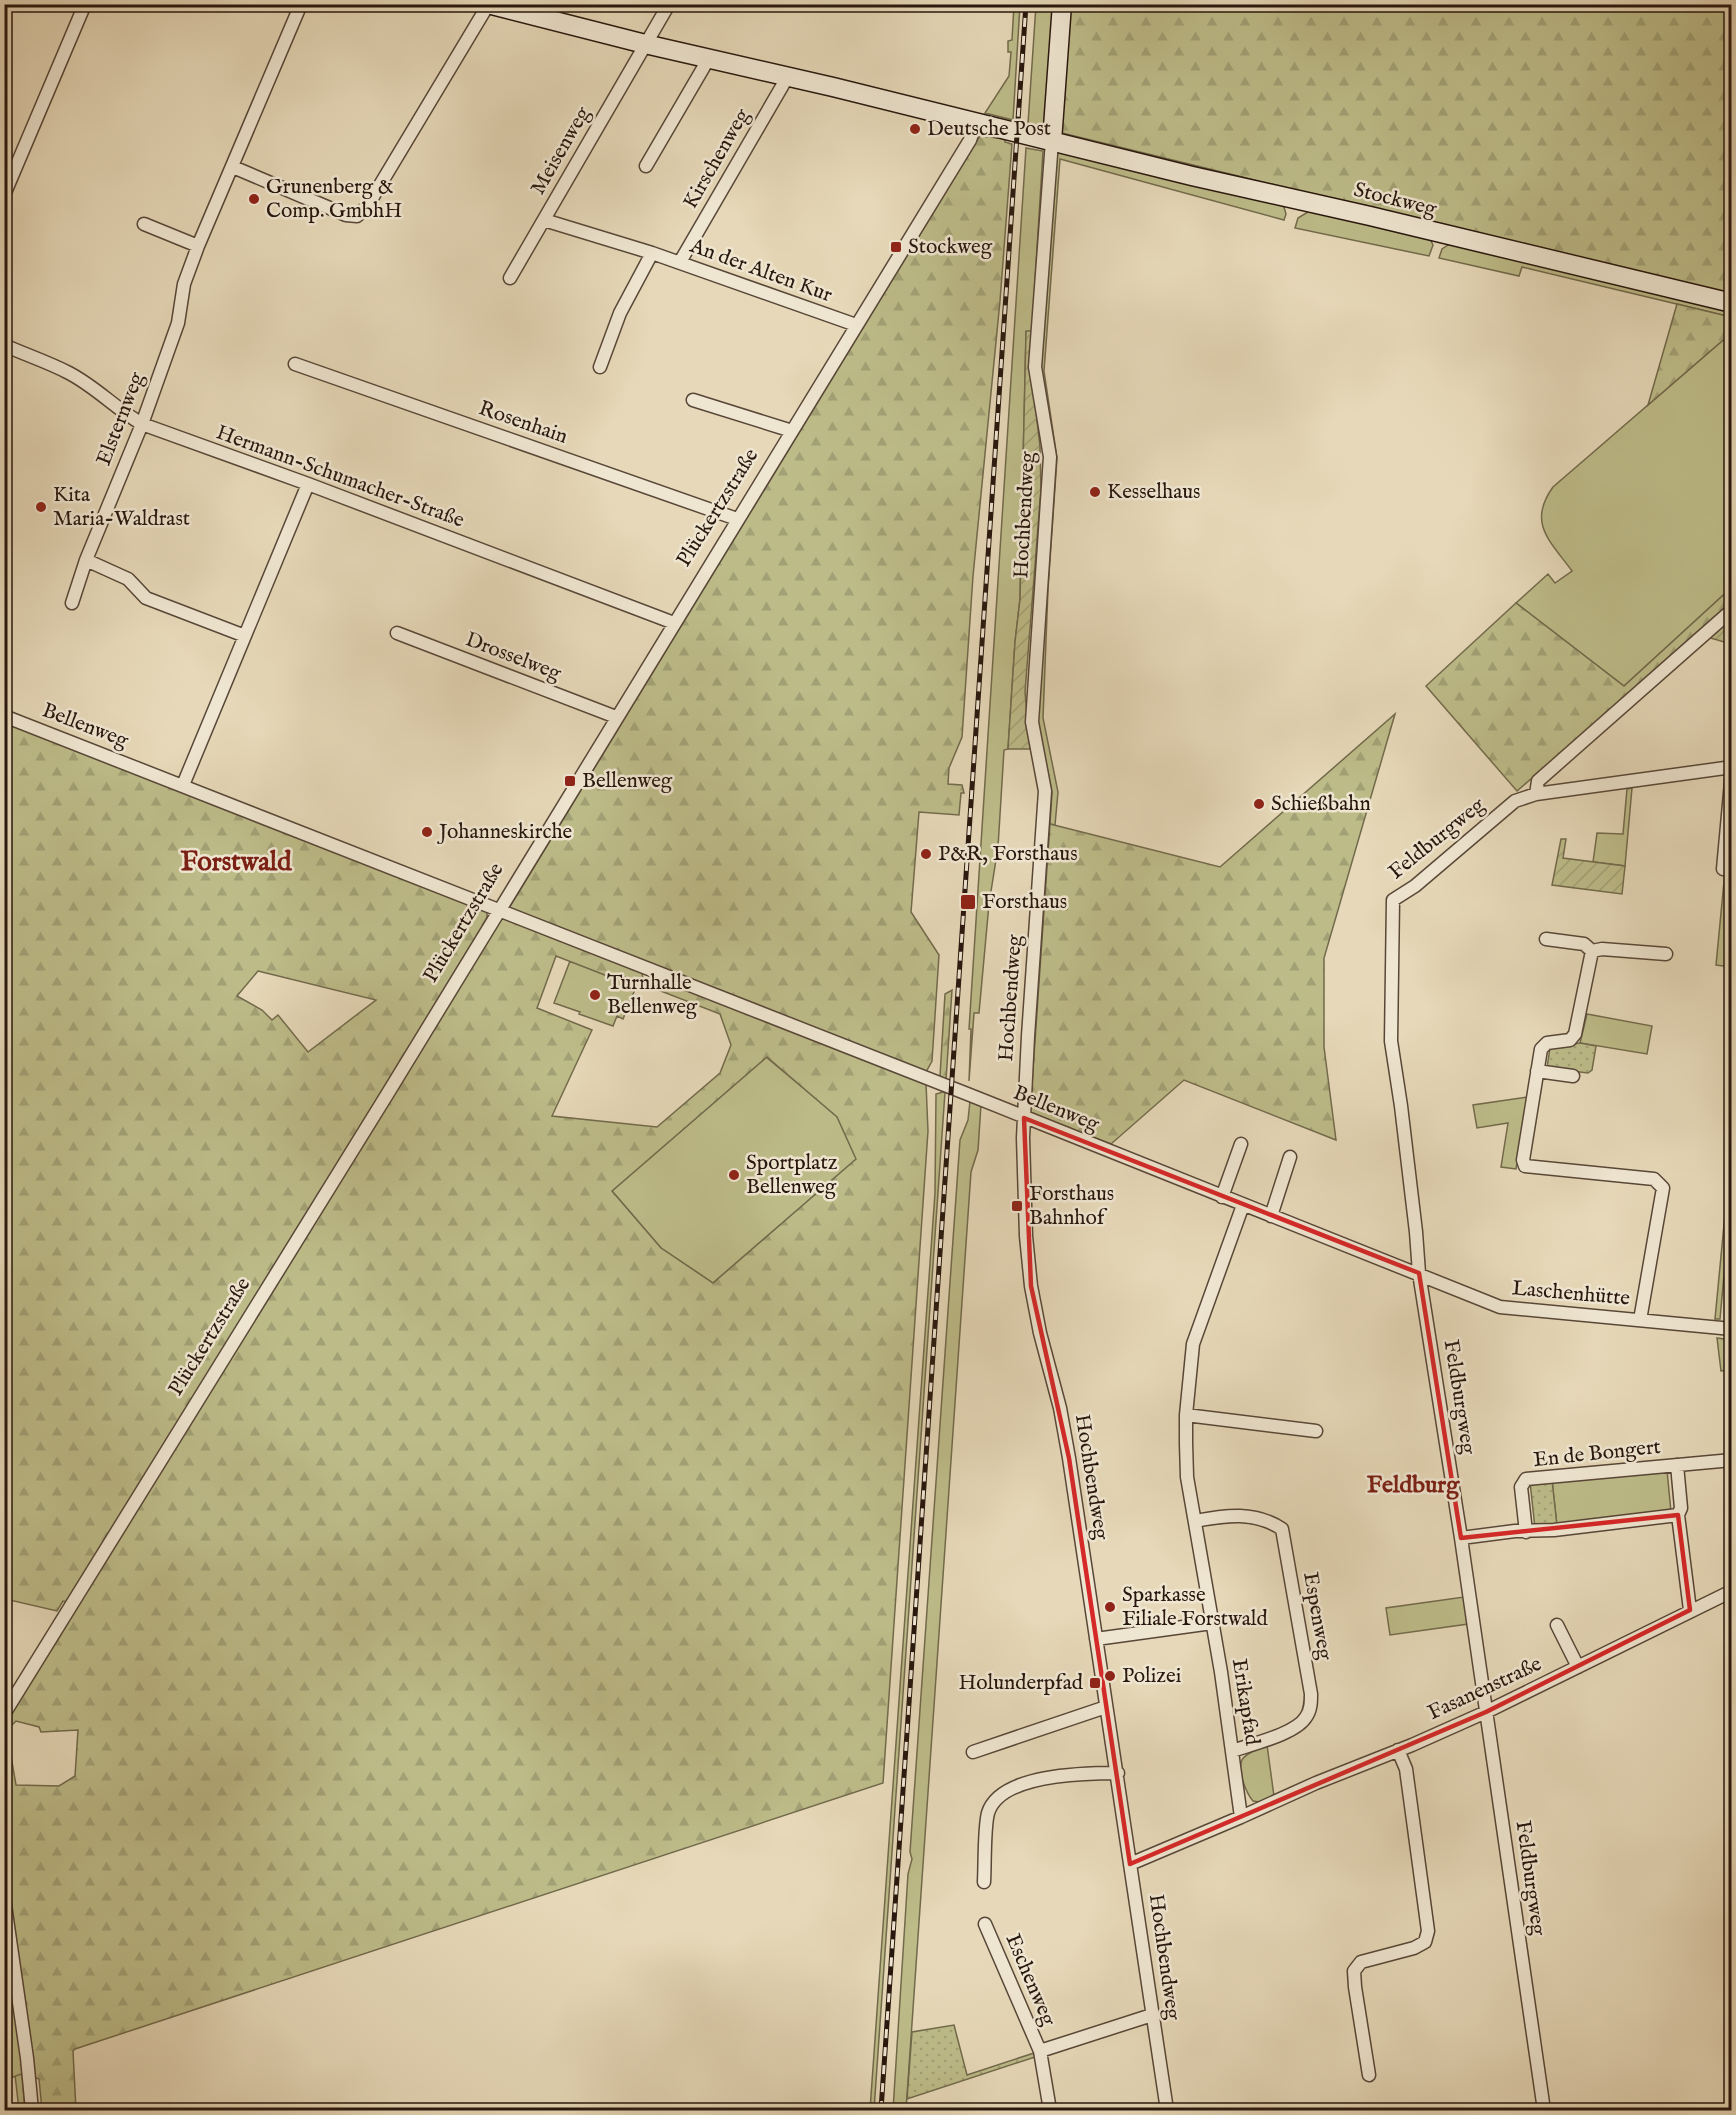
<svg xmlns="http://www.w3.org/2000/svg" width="1736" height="2115" viewBox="0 0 1736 2115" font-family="'IM FELL English',serif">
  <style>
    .grass { fill: #bdbc89; stroke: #726a4c; stroke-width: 1.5 }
    .forest { fill: url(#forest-firs); stroke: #726a4c; stroke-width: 1.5; fill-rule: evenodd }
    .park { fill: url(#park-dots); stroke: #726a4c; stroke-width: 1.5 }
    .garden { fill: url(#garden-furrows); stroke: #726a4c; stroke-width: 1.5 }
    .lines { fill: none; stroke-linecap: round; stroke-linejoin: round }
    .street-casing { stroke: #584738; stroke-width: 15 }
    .secondary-casing { stroke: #28170e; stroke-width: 21 }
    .street { stroke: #efe6d1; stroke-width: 12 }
    .secondary { stroke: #efe6d1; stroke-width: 18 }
    .rail-casing { stroke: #28170e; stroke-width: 5 }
    .rail { stroke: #efe6d1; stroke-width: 3; stroke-dasharray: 9; stroke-linecap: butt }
    .marked { fill: none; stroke: #d62828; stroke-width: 4.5; stroke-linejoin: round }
    .poi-dot { fill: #8f2418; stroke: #efe6d1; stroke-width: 2 }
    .labels { text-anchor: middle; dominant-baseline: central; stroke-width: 5; stroke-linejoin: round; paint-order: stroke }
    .poi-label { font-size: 21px; fill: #28170e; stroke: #efe6d1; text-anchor: start }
    .street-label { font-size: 21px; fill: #28170e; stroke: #efe6d1 }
    .quarter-label { font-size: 24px; font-weight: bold; fill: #7a1f14; stroke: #efe6d1 }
    .district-label { font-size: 27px; font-weight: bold; fill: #7a1f14; stroke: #efe6d1 }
  </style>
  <defs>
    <pattern id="forest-firs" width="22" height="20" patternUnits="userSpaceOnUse" patternTransform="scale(1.5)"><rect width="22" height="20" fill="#bdbc89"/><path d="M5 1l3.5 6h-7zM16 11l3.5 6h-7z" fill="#a2a175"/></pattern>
    <pattern id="park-dots" width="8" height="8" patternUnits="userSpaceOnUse" patternTransform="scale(1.5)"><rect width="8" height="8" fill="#bdbc89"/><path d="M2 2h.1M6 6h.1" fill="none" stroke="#a2a175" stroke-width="1.8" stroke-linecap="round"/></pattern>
    <pattern id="garden-furrows" width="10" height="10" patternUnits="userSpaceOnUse" patternTransform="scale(1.5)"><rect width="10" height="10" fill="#bdbc89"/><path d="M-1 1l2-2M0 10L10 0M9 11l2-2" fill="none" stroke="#a2a175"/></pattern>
  </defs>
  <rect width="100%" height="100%" fill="#e6d8b8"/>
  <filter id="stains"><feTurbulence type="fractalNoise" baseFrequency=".00333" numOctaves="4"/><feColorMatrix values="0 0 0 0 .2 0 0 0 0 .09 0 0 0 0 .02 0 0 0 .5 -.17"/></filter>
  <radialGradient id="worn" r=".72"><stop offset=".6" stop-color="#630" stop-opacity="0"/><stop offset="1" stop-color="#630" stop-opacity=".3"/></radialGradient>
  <path class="grass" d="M1014,5H1020L1013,120L985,113L1009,76L1011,52H1008V41L1012,40Z
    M1036,5H1055L1047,129L1028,124Z
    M1058,132L1528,247L1066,140Z
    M1026,148L1043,151L1032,331L1026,332L1020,599L1015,642L1008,749L1004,750L998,847L989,904L979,1013H974L969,1081L971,1029H969Z
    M1065,150L1273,200L1284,207L1286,214L1284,220L1060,159L1044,371L1057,458L1048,589L1043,718L1058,792L1055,825L1050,824L1052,793L1037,717L1054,457L1041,370L1057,152Z
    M1311,210L1429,237L1433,245L1429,256L1295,228L1298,218Z
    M1451,243L1524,262L1731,311V317L1522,267L1519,276L1439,258L1442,249Z
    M1729,335H1731V588L1624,686L1516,603L1548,574L1555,583L1572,571C1550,541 1527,523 1553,487Z
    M1632,788L1625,866L1593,862L1597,833L1623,834L1627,789Z
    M1725,871L1731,872V967L1716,965Z
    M570,961L636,987L623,1019L617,1016L613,1026L579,1014L580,1012L554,1003Z
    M1587,1014L1652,1026L1647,1054L1580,1043Z
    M766,1057L838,1117L857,1159L713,1283L661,1248L612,1191Z
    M943,1092H945L874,2110H870L935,1193L936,1094Z
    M1528,1097L1516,1169L1501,1167L1508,1123L1477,1128L1473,1105Z
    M970,1101L981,1105L978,1150L971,1172L906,2110H893L908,1874L912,1859L910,1852L960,1140L968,1120Z
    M1731,1151V1198L1720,1319H1715Z
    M1717,1338L1731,1340V1370L1721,1371Z
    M1667,1470L1671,1512L1557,1526L1552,1480Z
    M1464,1597L1468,1624L1390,1635L1386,1608Z
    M1267,1745L1274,1796L1260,1802L1253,1801C1246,1793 1237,1770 1242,1760C1246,1752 1260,1749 1267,1745Z
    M22,2072L25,2110H19L15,2075Z"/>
  <path class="forest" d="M1067,5H1731V296L1058,132Z
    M980,136L1005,139V142L1012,144L1000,301L973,576L962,737L949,768L948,784L962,785L964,793H961L959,815L919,812L911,912L939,955L932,1061L926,1072L509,908Z
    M1677,304L1731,317V335H1729L1648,405Z
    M1731,588V605L1517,791L1426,686L1516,603L1624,686Z
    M1395,714L1324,958V1047L1336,1140L1184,1080L1111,1144L1030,1113L1050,824L1220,867Z
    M4,720L487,912V920L67,1602L63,1601L57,1611L5,1599ZM258,971L376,1000L308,1052L278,1015L272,1020L262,1010L237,996Z
    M502,918L642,973L643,979L641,983L625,977L623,982L556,956L537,1008L592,1030L552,1116L657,1127L720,1073L731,1045L720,1014L648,986L649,982L655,978L926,1083L928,1131L883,1783L75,2049L73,2051L76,2110H42L39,2079L33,2077L5,1863L4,1744L9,1745L16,1785L59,1786L75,1776L78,1730L41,1732L39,1727L16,1721L12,1725L7,1721L494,927ZM767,1057L837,1117L856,1159L713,1283L661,1248L612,1191Z
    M952,990L946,1080L940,1076L945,994Z
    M4,1933L24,2073L5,2080H4Z"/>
  <path class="park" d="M1580,1043L1596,1046L1592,1070L1588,1073L1547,1068L1550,1048Z
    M1552,1480L1557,1526L1535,1528L1530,1482Z
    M954,2025L967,2075L1034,2053L1035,2057L907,2099L912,2032Z"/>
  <path class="garden" d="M1026,331H1032L1031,366L1040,447L1041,489L1025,692L1030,749H1008L1015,642L1020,599Z
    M1731,616V644L1707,637Z
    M1561,839H1566L1563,858L1625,866L1622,894L1552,885Z"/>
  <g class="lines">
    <g class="street-casing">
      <path id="street" d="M1052,141L1035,367L1050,457L1032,722L1045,791L1028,1036L1023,1138L1026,1236L1031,1286L1040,1333L1060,1408L1069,1458L1167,2110
        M646,166L709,58
        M233,167L346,215L357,216L368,205L488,5
        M4,195L85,4
        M544,220L652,253L856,325
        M144,224L198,246
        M680,262L788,76
        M510,278L669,4
        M4,345C26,355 48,362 69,373C96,387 116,409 142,424L308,484L674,623
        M295,364L737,519
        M600,367L620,313L652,253
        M693,400L792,431
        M86,560L128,579L146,598L245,636
        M72,603L86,560L142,424L178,323L184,284L198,246L301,4
        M397,633L616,717
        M4,716L970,1095L1500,1307L1732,1329
        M183,785L308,484
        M1536,794L1538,781L1732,610
        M1723,869L1732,771
        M1546,939L1584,944L1592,951
        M1537,1071L1573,1076
        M1222,1197L1241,1144
        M1271,1216L1290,1157
        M1640,1320L1663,1188L1654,1179L1525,1166L1523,1160L1541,1049L1547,1043L1570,1040L1575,1034L1592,951L1602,949L1666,954
        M1186,1415L1316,1431
        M1677,1465L1681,1508L1678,1515L1690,1610
        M1195,1521C1226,1515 1255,1511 1282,1529L1311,1694C1311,1702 1311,1710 1306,1717C1296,1734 1252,1744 1232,1751
        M1526,1532L1521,1487L1526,1479L1732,1460
        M1461,1538L1515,1531L1554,1530L1678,1515
        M1557,1625L1578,1667
        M1096,1639L1212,1623
        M4,1714L388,1093L970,140L976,122
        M973,1752L1106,1707
        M1241,1817L1221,1672L1187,1477L1186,1443V1415L1193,1344L1243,1205
        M1130,1864L1241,1817L1316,1783L1412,1745L1486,1712L1732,1591
        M984,1882C985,1865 984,1828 988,1813C1000,1774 1084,1773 1118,1773
        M4,1898L27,2058L32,2110
        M985,1924L1040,2051L1152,2015
        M1040,2051L1050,2110
        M1369,2075L1355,1987L1354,1971L1361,1962L1414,1948L1425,1942L1428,1931L1406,1769L1398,1750
        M1544,2110L1461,1538L1419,1273L1416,1232L1401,1106L1391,1041L1393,900L1415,886L1515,801L1536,794L1732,767"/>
    </g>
    <g class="secondary-casing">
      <path id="secondary" d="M488,4L645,44L833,87L1192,176L1370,216L1732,303
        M1052,141L1062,4"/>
    </g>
    <use href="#street" class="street"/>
    <use href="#secondary" class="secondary"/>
    <g class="rail-casing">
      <path id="rail" d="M881,2110L1026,4"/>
    </g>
    <use href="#rail" class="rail"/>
  </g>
  <path class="marked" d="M1024,1118L1419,1273L1461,1538L1678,1515L1690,1610L1486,1712L1130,1864L1069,1458L1031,1286Z"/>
  <g class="poi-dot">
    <circle cx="915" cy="129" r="6"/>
    <circle cx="254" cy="199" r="6"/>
    <rect x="890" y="241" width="12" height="12" rx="3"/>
    <circle cx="1095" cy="492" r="6"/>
    <circle cx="41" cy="507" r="6"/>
    <rect x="564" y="775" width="12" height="12" rx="3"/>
    <circle cx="1259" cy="804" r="6"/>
    <circle cx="427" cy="832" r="6"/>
    <circle cx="926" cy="854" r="6"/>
    <rect x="960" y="894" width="16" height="16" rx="3"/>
    <circle cx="595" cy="995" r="6"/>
    <circle cx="734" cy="1175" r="6"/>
    <rect x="1011" y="1200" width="12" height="12" rx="3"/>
    <circle cx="1110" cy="1607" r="6"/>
    <circle cx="1110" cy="1676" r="6"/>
    <rect x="1089" y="1677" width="12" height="12" rx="3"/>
  </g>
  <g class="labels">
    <g class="poi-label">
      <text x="927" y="129">Deutsche Post</text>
      <text x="266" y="187">Grunenberg &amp;<tspan x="266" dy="24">Comp. GmbhH</tspan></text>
      <text x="908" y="247">Stockweg</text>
      <text x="1107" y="492">Kesselhaus</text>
      <text x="53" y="495">Kita<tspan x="53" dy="24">Maria-Waldrast</tspan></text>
      <text x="582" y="781">Bellenweg</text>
      <text x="1271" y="804">Schießbahn</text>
      <text x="439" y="832">Johanneskirche</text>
      <text x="938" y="854">P&amp;R, Forsthaus</text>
      <text x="982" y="902">Forsthaus</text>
      <text x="607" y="983">Turnhalle<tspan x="607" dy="24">Bellenweg</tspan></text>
      <text x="746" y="1163">Sportplatz<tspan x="746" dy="24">Bellenweg</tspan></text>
      <text x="1029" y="1194">Forsthaus<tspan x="1029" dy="24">Bahnhof</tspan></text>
      <text x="1122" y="1595">Sparkasse<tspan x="1122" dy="24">Filiale Forstwald</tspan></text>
      <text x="1122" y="1676">Polizei</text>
      <text x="1083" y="1683" text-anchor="end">Holunderpfad</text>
    </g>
    <g class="street-label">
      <text transform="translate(561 151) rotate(-60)">Meisenweg</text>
      <text transform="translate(717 159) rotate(-60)">Kirschenweg</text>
      <text transform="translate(1395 200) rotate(14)">Stockweg</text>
      <text transform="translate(761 271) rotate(20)">An der Alten Kur</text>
      <text transform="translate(121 419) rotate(-69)">Elsternweg</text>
      <text transform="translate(523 423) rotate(19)">Rosenhain</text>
      <text transform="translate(340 477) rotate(20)">Hermann-Schumacher-Straße</text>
      <text transform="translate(718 508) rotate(-58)">Plückertzstraße</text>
      <text transform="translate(1025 515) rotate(-87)">Hochbendweg</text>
      <text transform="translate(513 657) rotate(21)">Drosselweg</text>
      <text transform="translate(85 726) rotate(21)">Bellenweg</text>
      <text transform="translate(1437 839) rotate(-39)">Feldburgweg</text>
      <text transform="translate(464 923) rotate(-59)">Plückertzstraße</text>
      <text transform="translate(1011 998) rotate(-86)">Hochbendweg</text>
      <text transform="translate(1056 1109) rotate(22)">Bellenweg</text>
      <text transform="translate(1571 1294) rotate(5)">Laschenhütte</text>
      <text transform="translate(210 1337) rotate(-58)">Plückertzstraße</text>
      <text transform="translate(1459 1397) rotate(81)">Feldburgweg</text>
      <text transform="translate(1597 1454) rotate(-6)">En de Bongert</text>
      <text transform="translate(1091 1477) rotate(81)">Hochbendweg</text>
      <text transform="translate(1317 1616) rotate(80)">Espenweg</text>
      <text transform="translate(1485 1689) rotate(-25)">Fasanenstraße</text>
      <text transform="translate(1245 1702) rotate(81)">Erikapfad</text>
      <text transform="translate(1530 1878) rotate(82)">Feldburgweg</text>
      <text transform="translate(1164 1957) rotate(82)">Hochbendweg</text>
      <text transform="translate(1030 1980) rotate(67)">Eschenweg</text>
    </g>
    <g class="quarter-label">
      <text x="1413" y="1485">Feldburg</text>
    </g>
    <g class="district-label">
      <text x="236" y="863">Forstwald</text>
    </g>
  </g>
  <rect width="1736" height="2115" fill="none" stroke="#e6d8b8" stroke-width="24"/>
  <rect x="6" y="6" width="1724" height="2103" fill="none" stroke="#28170e" stroke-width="3"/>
  <rect x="12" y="12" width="1712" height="2091" fill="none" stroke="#28170e" stroke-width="1.5"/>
  <rect width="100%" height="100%" filter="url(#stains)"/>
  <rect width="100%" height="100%" fill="url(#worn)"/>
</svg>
